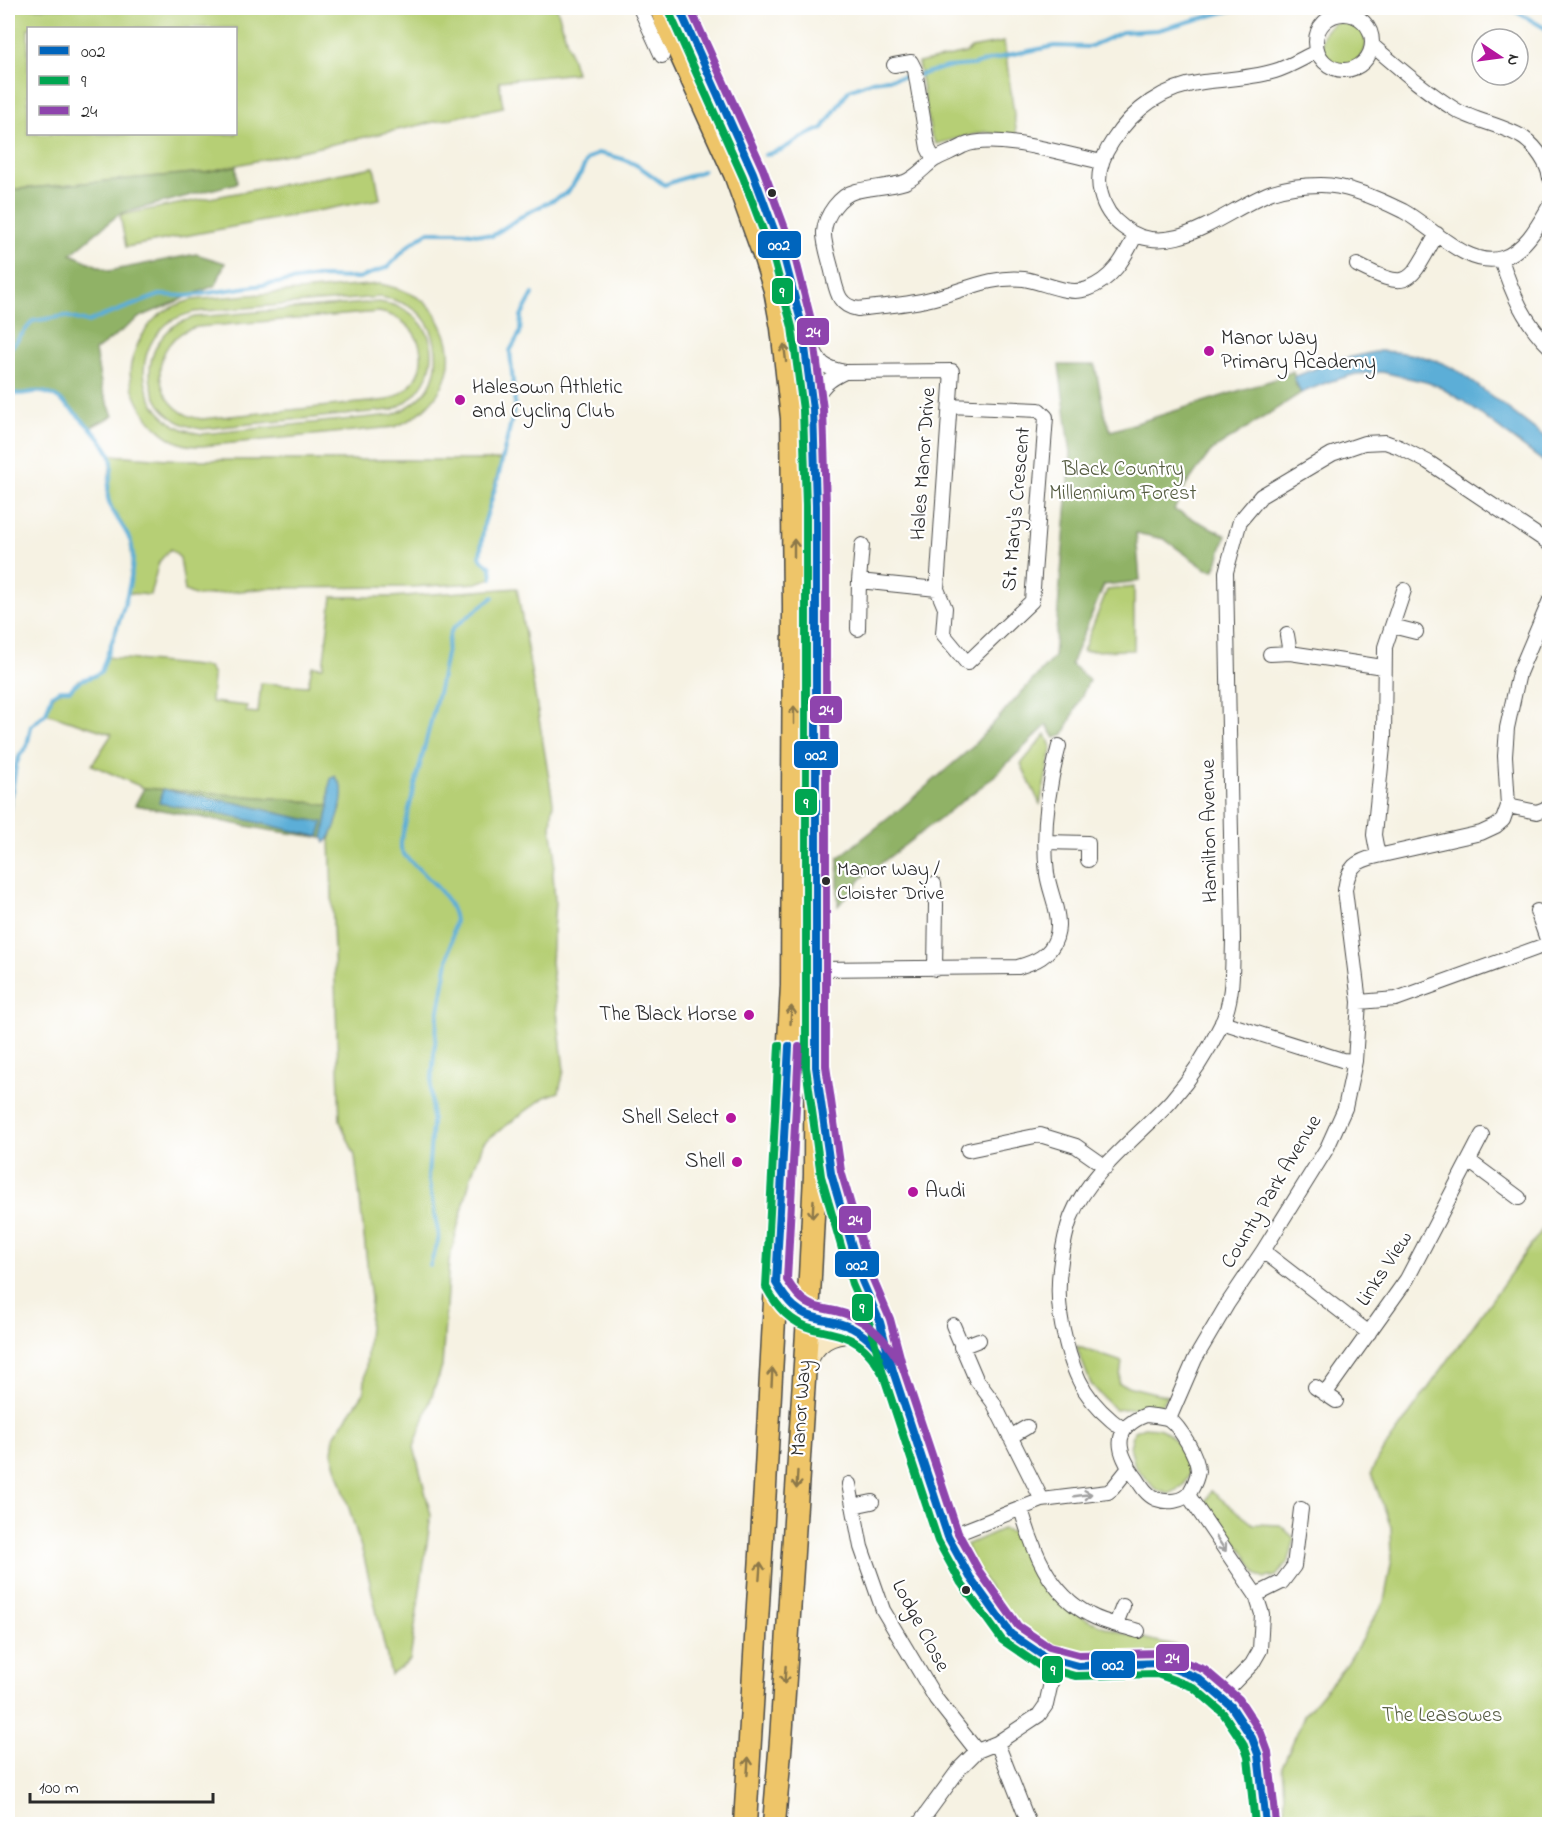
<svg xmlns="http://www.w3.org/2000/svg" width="1557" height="1832" viewBox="0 0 1557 1832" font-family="'Indie Flower',sans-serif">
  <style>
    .green { fill: #b6cf74; stroke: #707d50; stroke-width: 1.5; fill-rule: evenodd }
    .forest { fill: #90b266; stroke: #5e6e48; stroke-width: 1.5 }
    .water { fill: #5baed7; stroke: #436c81; stroke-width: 1.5 }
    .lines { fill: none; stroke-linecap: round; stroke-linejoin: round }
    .stream { stroke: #5baed7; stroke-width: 4 }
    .minor-casing { stroke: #494947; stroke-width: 16 }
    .secondary-casing { stroke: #494947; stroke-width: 22 }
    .trunk-casing { stroke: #494947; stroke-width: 25 }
    .minor { stroke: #fff; stroke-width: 14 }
    .secondary { stroke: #f8e8c3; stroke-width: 20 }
    .trunk { stroke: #eec569; stroke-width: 22 }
    .bus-1-casing { stroke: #fff; stroke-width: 12 }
    .bus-2-casing { stroke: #fff; stroke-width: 12 }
    .bus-3-casing { stroke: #fff; stroke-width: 12 }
    .bus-1 { stroke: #0065bd; stroke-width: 8 }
    .bus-2 { stroke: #00a651; stroke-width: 8 }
    .bus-3 { stroke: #8e44ad; stroke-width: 8 }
    .oneway { stroke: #8c784a }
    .oneway2 { stroke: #a0a0a0 }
    .bus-dot { fill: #2b2b2b; stroke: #fff; stroke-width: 2 }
    .poi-dot { fill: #b5179e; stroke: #fff; stroke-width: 2 }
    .labels { text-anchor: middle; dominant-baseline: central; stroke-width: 4.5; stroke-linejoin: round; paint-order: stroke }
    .bus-label { font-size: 20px; fill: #2b2b2b; stroke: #fff; text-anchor: start }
    .poi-label { font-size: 21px; fill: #2b2b2b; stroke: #fff; text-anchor: start }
    .street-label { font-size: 21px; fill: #2b2b2b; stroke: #fff }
    .park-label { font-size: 21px; fill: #555c41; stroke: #fff }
    .line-badge { stroke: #fff; stroke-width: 2 }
    .badge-label { font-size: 16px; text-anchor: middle; font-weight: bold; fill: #fff }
  </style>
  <rect width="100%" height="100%" fill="#fff"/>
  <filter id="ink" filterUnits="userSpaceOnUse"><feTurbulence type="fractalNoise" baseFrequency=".0167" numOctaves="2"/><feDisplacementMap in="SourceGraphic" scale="12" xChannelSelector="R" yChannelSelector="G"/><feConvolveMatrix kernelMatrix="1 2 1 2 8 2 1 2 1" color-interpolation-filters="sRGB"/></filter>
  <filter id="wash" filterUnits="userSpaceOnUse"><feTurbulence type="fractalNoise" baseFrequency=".008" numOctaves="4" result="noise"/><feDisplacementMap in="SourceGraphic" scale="24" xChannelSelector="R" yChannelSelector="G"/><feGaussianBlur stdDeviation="1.35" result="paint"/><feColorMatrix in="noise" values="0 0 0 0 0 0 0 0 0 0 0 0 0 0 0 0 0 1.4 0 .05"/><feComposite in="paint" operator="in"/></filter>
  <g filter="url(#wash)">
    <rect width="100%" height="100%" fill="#f6f2e3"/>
    <path class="green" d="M8,8H557L576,73L499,81L503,107L205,172L8,190ZM28,28H236V134H28Z
      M1322 43a22 22 0 1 1 44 0a22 22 0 1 1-44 0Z
      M1004,42L1017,136L984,132L936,144L931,134L918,63L966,53L971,48Z
      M374,167L380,199L126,247L120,215Z
      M380,284C398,288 418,294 430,307C435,312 439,321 442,327C463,370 435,412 394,427L202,446C196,446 189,446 183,444C154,435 125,394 131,364C135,346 147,323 162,313C171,307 181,303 192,300ZM380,297C394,299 412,305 422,316C438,334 441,367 429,387C420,401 406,409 392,415L202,434C146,428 123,359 168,323C176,317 185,315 194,312Z
      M379,302C392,304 408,309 417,319C448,350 427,396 391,410L202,429C151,424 132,363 170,329C177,322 187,320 195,317ZM379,312C430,321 437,382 388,400L202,419C160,415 144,359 180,334C185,330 191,329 197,327Z
      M111,455L182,460H501C497,479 475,543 481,558C482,562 488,564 491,567L492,578L476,583L411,587L267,588L197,596L185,591L180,558L170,549L159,562L150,595L127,593C132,568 136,549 123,525C118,516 109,508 108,497C106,483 112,469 111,455Z
      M1134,587V650L1083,651L1107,590Z
      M517,588L553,802L551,827L555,852L553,874L555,901L551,962L564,1070L559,1092L545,1097L484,1142L471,1176L449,1261L442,1367L414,1447L431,1515L410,1660L391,1675L364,1557L332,1453L334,1436L364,1393L371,1299L355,1156L340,1121L330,839L340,808L296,800L144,788L92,765L112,734L46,713C51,699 53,691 70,690L78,680L96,676L101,672L106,657L208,667L213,675L211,702L247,706L246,712L258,713L261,683L308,686L312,666L323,667L332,597H391Z
      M1046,734L1052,749L1040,804L1021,764Z
      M1549,1220V1824H1286L1282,1767L1305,1714L1347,1664L1384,1602L1392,1559L1391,1527L1371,1473L1378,1458Z
      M1076,1346L1122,1362L1119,1384L1167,1396L1161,1405L1115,1410L1091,1384Z
      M1144,1427C1150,1428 1157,1427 1163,1430C1173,1436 1178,1444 1184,1454C1195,1474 1189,1485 1169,1494L1156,1490L1135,1466L1130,1447L1134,1431Z
      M1211,1491L1253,1524L1280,1525L1294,1538L1287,1564L1276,1576L1265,1578L1257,1575L1243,1551L1205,1502Z
      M1002,1529L1018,1533C1026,1549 1032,1568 1042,1582C1072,1626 1137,1638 1185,1647L1183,1659L1153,1653L1085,1656L1066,1653L1033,1639L1004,1611L973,1563L966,1545Z"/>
    <path class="forest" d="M236,166L237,183L119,214L71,254L109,271L196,254L225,263L216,285L140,317L95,351L102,389L113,416L89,428C77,415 59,392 41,391C27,390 22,396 8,392V190L205,172Z
      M1059,365H1095L1104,412L1111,431L1276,379L1293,371L1296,385L1301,393L1211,451L1186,485L1174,510L1226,535L1215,570L1206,569L1164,539L1136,533L1140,581L1104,585L1071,664L1089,680L1064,734L1055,738L1047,725L991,779L862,878L838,906V858L900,809L969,750L1054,657L1071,454Z
      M144,788L296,800L341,808L330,839L268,830L135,805Z"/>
    <path class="water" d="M1379,351C1408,352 1437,357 1461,373L1549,440V466L1463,401L1438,386L1426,382L1382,372L1356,374L1328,382L1301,393L1294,377L1334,361Z
      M335,776C337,780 341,784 342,788C344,801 335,835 325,843L323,838L329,806V786L331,779Z
      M163,789C189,795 215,799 241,804C268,810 295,819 323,822L319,837L227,815L159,803Z"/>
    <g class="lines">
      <path class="stream" d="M1510,8L1550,31
        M919,75L947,67L973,65L1013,54L1055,46L1089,47L1122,32L1158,30L1239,8
        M765,155L781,150L803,137L823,128L849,90L872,81L912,76
        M8,351L33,321L65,316L87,322L160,295L188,296L318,277L359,278L388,267L409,245L428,232H464L492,236L525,214L567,193L581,173L587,160L598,153C630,159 638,164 664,185L703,171
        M8,391C27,400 34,383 59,399C71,408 108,443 111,457C115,470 106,485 108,498C111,516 129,529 132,547C138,579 112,640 101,672C89,681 82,675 70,690H60L52,695L46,713L31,726L27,746L20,755L16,765L8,816
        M492,578L491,567L482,560L480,556L484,524L497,482L515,405L510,351L520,333L521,316L533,294
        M430,1266L439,1238L428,1176L432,1124L431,1089L437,1022L455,921C453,896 422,873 405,856L401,849V841L440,685L450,634L453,628L493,597"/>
    </g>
  </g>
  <g filter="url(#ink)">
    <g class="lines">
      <g class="minor-casing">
        <path id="minor" d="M640,8L662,56
          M1316 42a28 28 0 1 1 56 0a28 28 0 1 1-56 0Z
          M1372,45C1399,68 1426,92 1456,110C1475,121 1509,127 1525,139C1536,147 1548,164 1550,178
          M1316,52C1303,58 1289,67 1275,71C1252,78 1228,79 1203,82C1164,87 1133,109 1112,142C1102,157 1096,176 1101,194C1104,207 1112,219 1123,227C1170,264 1226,209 1272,192C1287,187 1305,185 1321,185C1348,185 1379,199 1403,211C1431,226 1468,269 1502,258C1525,251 1539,224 1550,205
          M894,65L911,62L915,70L928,148L934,160
          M1102,162C1068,155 994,132 963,146C954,151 943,155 934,160C924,167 917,177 905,182C889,187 873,187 856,191C840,195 825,215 824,232C823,243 831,264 833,276C837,293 839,306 858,309C880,306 904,305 926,300C960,293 989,275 1024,279C1044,282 1067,296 1087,289C1112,280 1124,259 1135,236
          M1501,259C1512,293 1524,322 1550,347
          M1357,265C1412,293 1409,282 1437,234
          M810,343C820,363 822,368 845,372L952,371L937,589L859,581L862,545
          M815,403C820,386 830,379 845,372
          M937,589L945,608L943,634L967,663L1032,601L1046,417L1039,410L950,406
          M1392,626L1416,632
          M858,629L859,581
          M1287,635L1290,653
          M1270,654L1290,653L1383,667
          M1508,806L1537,812L1550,807
          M1045,842L1088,843V860
          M1378,856L1481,833L1496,826L1503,820L1508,806L1505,756L1507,728L1519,673L1550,600
          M934,884L936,904L935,969
          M1537,911L1550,948
          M816,969L1018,967C1035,962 1050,956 1056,938C1063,917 1050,895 1047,874C1042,831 1048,787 1059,746
          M1359,1002L1396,999L1548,944
          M1222,1022L1342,1060L1355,1061
          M968,1150L1040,1135L1076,1146L1106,1167
          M1469,1161L1519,1198
          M1263,1251L1369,1333
          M953,1325L976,1379L993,1402L1042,1500
          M961,1347L979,1340
          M1315,1387L1336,1401
          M1325,1394L1407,1279L1482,1135
          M1146,1415C1153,1416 1163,1416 1169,1419C1180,1427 1198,1457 1198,1471C1197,1479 1194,1485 1190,1492C1183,1502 1167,1503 1156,1499C1147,1495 1142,1487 1137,1479C1118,1454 1109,1429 1146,1415Z
          M1169,1419L1195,1359L1228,1303L1263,1251L1327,1148L1345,1108L1355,1061L1359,1002L1345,890C1348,867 1355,861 1378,856L1374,835L1384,737L1385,647L1404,590
          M1124,1430C1088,1404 1075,1381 1065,1338C1058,1312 1057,1287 1061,1261C1063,1246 1066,1231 1071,1217C1089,1172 1139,1136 1171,1101C1191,1078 1208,1052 1221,1025C1234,999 1232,968 1233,940L1226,572L1240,521L1261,496L1332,454L1364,443L1385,442L1399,447L1428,462L1546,541L1550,545
          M1010,1437L1027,1427
          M849,1484L861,1547L883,1610L936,1699L977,1751
          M1188,1495L1256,1595L1262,1614L1260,1650L1252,1664L1220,1697
          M853,1506L872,1502
          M1021,1509C1033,1550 1049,1594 1090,1615C1104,1623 1123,1626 1138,1631
          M948,1537L1042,1500L1108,1492L1113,1488L1129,1468
          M1256,1595L1282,1582L1294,1566L1301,1509
          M1116,1624L1123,1606
          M997,1743L1029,1824
          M919,1824L960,1768L977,1751L997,1743L1039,1715L1046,1705L1056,1660"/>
      </g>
      <g class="secondary-casing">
        <path id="secondary" d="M823,1120L831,1173L862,1281L880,1322L893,1371L948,1537L970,1577L1011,1634L1045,1657L1078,1666L1159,1663L1198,1678L1220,1697L1231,1706L1245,1725L1258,1754L1266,1824
          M776,1283C782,1294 788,1306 799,1313C807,1318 817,1319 826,1321C853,1327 872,1336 887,1361
          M805,1366C815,1341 830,1332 856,1333"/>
      </g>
      <g class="trunk-casing">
        <path id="trunk" d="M661,8L666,22L735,174L764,255L775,290L782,328L792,418L794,606L792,985L765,1487L745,1824
          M679,8L753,173L779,242L792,282L802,325L813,409L816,506L817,686L815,1175L808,1317L781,1740L774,1824"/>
      </g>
      <use href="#minor" class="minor"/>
      <use href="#secondary" class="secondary"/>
      <use href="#trunk" class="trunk"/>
      <g class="bus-1-casing">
        <path id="bus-1" d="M679,8L753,173L784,257L802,325L813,409L816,506V1067L831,1173L862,1281L880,1322L893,1371L948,1537L970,1577L1011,1634L1045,1657L1078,1666L1159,1663L1198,1678L1231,1706L1252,1738L1258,1754L1266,1824
          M789,1046L776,1283C787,1302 798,1315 821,1319C831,1321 842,1323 852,1328C871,1338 882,1353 893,1371"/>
      </g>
      <g class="bus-2-casing">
        <path id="bus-2" d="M669,12L743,177L774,260L792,327L803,410L806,506V1067L821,1176L852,1284L870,1325L883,1374L938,1541L961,1583L1002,1640L1040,1666L1075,1676L1157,1674L1193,1687L1223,1713L1243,1743L1248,1757L1255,1824
          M779,1045L766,1287C777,1307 790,1323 814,1329C830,1333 844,1334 858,1344C870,1352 877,1365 884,1376"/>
      </g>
      <g class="bus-3-casing">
        <path id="bus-3" d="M690,8L763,169L794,253L812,324L823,409L826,506V1066L841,1171L872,1277L890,1319L903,1368L958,1533L979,1571L1018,1626L1049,1647L1079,1655L1161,1653L1205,1670L1239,1699L1261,1733L1268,1752L1276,1823
          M799,1047L787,1280C811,1320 825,1301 857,1319C878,1330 890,1346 902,1366"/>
      </g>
      <use href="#bus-1" class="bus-1"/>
      <use href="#bus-2" class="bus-2"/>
      <use href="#bus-3" class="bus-3"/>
    </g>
    <defs><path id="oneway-shaft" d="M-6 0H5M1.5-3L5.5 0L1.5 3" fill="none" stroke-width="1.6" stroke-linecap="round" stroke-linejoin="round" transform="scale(1.5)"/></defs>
    <g class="oneway">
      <use href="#oneway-shaft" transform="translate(785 353) rotate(-97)"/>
      <use href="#oneway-shaft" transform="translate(794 548) rotate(-90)"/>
      <use href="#oneway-shaft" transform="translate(794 715) rotate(-90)"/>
      <use href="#oneway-shaft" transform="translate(791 1015) rotate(-87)"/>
      <use href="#oneway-shaft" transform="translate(813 1209) rotate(93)"/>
      <use href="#oneway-shaft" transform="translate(772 1377) rotate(-87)"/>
      <use href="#oneway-shaft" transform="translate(797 1480) rotate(93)"/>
      <use href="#oneway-shaft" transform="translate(760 1571) rotate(-86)"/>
      <use href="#oneway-shaft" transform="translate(785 1675) rotate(94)"/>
      <use href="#oneway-shaft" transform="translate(748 1766) rotate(-86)"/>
    </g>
    <g class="oneway2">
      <use href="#oneway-shaft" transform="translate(1083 1495) rotate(-8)"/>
      <use href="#oneway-shaft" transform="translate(1221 1544) rotate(56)"/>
    </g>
  </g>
  <g class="bus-dot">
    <circle cx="772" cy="193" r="5"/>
    <circle cx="826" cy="881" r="5"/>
    <circle cx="966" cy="1590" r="5"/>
  </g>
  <g class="poi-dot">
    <circle cx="1209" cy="351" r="6"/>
    <circle cx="460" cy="400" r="6"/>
    <circle cx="749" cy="1015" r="6"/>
    <circle cx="731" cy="1118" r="6"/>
    <circle cx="737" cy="1162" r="6"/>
    <circle cx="913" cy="1192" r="6"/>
  </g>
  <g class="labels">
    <g class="bus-label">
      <text x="837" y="870">Manor Way /<tspan x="837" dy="24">Cloister Drive</tspan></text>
    </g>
    <g class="poi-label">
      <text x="1221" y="339">Manor Way<tspan x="1221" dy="24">Primary Academy</tspan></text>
      <text x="472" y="388">Halesown Athletic<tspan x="472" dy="24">and Cycling Club</tspan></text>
      <text x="737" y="1015" text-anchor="end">The Black Horse</text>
      <text x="719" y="1118" text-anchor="end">Shell Select</text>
      <text x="725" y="1162" text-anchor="end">Shell</text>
      <text x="925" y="1192">Audi</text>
    </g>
    <g class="street-label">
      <text transform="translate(924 464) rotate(-86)">Hales Manor Drive</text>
      <text transform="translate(1017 509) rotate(-85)">St. Mary's Crescent</text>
      <text transform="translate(1210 831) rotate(-91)">Hamilton Avenue</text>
      <text transform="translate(1272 1192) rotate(-59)">County Park Avenue</text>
      <text transform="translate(1385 1269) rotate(-57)">Links View</text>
      <text transform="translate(802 1408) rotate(-86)">Manor Way</text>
      <text transform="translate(920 1626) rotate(62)">Lodge Close</text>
    </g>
    <g class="park-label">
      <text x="1123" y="470">Black Country<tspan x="1123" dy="24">Millennium Forest</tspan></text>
      <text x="1442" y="1716">The Leasowes</text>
    </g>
  </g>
  <g class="line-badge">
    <rect x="757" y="230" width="45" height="29" rx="6" fill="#0065bd"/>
    <rect x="771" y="277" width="23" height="28" rx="6" fill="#00a651"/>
    <rect x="796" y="317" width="34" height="29" rx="6" fill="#8e44ad"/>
    <rect x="809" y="695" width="34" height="29" rx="6" fill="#8e44ad"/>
    <rect x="793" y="740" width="46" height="29" rx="6" fill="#0065bd"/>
    <rect x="794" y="788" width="24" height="28" rx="6" fill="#00a651"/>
    <rect x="838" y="1205" width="34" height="29" rx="6" fill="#8e44ad"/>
    <rect x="834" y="1250" width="46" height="28" rx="6" fill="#0065bd"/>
    <rect x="851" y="1293" width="23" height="29" rx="6" fill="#00a651"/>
    <rect x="1155" y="1643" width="35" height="29" rx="6" fill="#8e44ad"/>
    <rect x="1090" y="1650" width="46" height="29" rx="6" fill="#0065bd"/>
    <rect x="1041" y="1655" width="23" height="29" rx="6" fill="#00a651"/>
  </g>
  <g class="badge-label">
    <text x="779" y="250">002</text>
    <text x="782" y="297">9</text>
    <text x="813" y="337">24</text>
    <text x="826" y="715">24</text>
    <text x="816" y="760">002</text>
    <text x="806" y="808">9</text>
    <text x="855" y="1225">24</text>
    <text x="857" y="1270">002</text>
    <text x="862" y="1313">9</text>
    <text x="1172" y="1663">24</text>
    <text x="1113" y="1670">002</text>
    <text x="1053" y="1675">9</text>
  </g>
  <rect width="1557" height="1832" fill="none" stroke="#fff" stroke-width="30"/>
  <rect x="27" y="27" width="210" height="108" fill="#ffffff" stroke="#aaaaaa" stroke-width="1.5"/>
  <rect x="39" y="46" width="30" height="9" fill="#0065bd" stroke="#aaaaaa" stroke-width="1.5"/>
  <text x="81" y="57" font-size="18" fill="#2b2b2b">002</text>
  <rect x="39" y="76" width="30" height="9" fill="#00a651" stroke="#aaaaaa" stroke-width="1.5"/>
  <text x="81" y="87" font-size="18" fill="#2b2b2b">9</text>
  <rect x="39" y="106" width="30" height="9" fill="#8e44ad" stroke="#aaaaaa" stroke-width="1.5"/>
  <text x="81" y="117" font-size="18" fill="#2b2b2b">24</text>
  <g transform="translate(1500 57) rotate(103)"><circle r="28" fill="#ffffff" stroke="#aaaaaa" stroke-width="1.5"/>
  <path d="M0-4.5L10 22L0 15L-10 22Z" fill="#b5179e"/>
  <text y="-9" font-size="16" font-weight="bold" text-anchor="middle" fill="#2b2b2b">N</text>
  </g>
  <path d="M30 1793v9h183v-9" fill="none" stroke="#2b2b2b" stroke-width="3"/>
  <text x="39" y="1793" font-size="18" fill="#2b2b2b" stroke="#ffffff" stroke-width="4.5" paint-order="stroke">100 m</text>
</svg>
